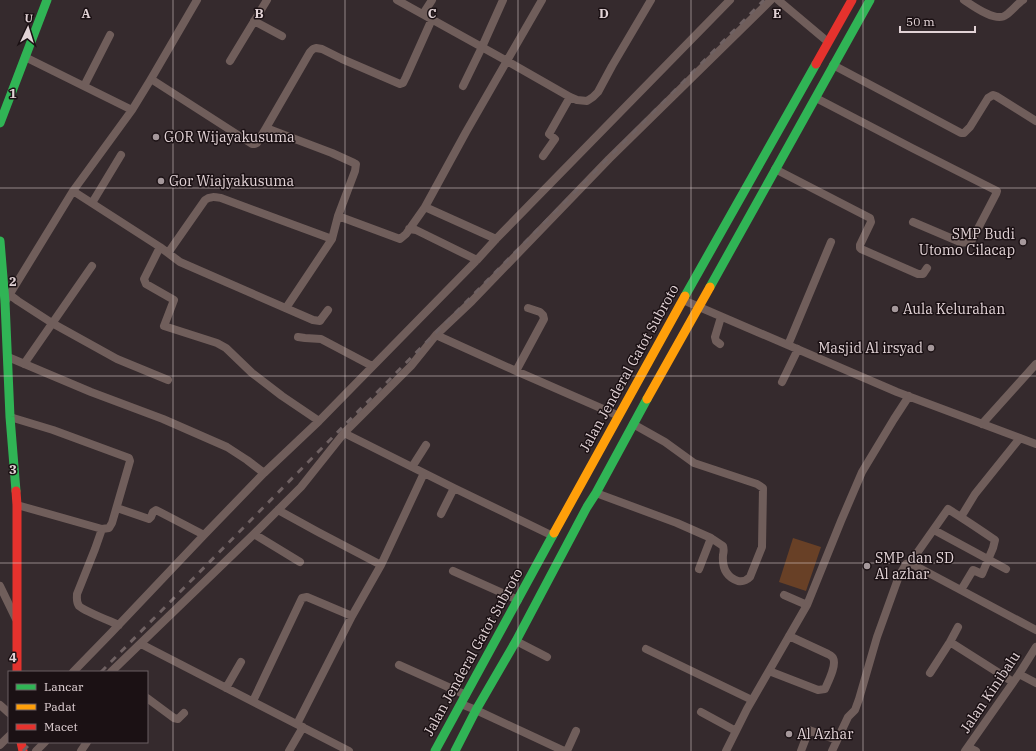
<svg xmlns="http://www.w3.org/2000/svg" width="1036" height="751" viewBox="0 0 1036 751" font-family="'IBM Plex Serif',serif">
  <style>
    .green { fill: #684026 }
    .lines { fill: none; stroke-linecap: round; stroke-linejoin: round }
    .street { stroke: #705e5b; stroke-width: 8 }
    .fast { stroke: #30b455; stroke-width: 9 }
    .slow { stroke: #ff9f0a; stroke-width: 9 }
    .jam { stroke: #e5322d; stroke-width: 9 }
    .rail { stroke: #6f6162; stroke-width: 3; stroke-dasharray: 7 7; stroke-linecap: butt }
    .grid { fill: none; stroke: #e2d3d6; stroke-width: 1; stroke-opacity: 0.55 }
    .poi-dot { fill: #a5989b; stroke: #1b1114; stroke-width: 1.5 }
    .labels { text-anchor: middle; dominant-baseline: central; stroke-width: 3; stroke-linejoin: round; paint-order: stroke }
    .poi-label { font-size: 14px; fill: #e2d3d6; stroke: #1b1114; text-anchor: start }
    .street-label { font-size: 14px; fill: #e2d3d6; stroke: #1b1114 }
    .grid-label { font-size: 13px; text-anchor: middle; font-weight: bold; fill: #e2d3d6; stroke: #1b1114; stroke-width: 3; stroke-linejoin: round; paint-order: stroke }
  </style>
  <rect width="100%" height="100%" fill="#352a2d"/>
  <path class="green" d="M793,538L821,547L806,591L779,582Z"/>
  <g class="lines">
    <path class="street" d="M397,0L507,61L570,97L577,100L587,101L593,97L598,92L612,66L651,0
      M778,0L828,42
      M964,0C973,6 996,23 1006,15C1012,11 1017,4 1023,0
      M423,14L432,0
      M254,21L282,36
      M25,57L132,110
      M230,61L267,0
      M833,65L961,133H964L970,127L988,98L993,95L996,96L1036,121
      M151,79L252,144H255L257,143L266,128L332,153L354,163L356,164L355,171L338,216L332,239L286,308
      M84,86L110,35
      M463,86L482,47L503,0
      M816,98L912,148L997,191L996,194L972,240C968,243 965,243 960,242L913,222
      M266,128L310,52L313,49L316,48L322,49L342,59L400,84L403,83L406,77L432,19
      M543,156L555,139L549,134L570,97
      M775,169L870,218L871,222L860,245V248L861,249L918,274H923L927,268
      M73,191L160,247L180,262L313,320L320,321L322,318L328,310
      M92,203L121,155
      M425,207L466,132L542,0
      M338,216L400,239L406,234L425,207L496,239
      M409,229L416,230L477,260
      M160,247L144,279L146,284L174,300L164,326L217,343L226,348L252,373L282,396L319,421
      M168,253L205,200C210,196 215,197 221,198L332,239
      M10,295L18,301L52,323L117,359L168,380
      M683,300L897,392L1036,444
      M5,302L73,191L132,110L151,79L197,0
      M436,335L516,371L619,416
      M298,337L305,338L321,339L372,366
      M720,344L716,341L715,337L721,317
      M788,345L831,242
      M8,357L91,392L163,419L227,447L247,460L264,473
      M24,364L92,266
      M516,371L544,319L543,315L540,312L528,308
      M782,382L798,349
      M10,417L53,430L129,458L130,461L112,523L109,528L102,529L17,505
      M982,424L1036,364
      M344,433L454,488L553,536
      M412,467L426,445
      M596,493L677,523L711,538L723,546C724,549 724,551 723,555C722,568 726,577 738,581C743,582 746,581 750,577L762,547L763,488L757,484L694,463L665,442L633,424
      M117,508L149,519L151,517L153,512L156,510L204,535
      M278,510L318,532L381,565
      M441,514L454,488
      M961,517L975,494L1020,438
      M102,529L95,549L77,594C77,598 76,602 79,606C86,612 110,621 119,625
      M934,530L1006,569
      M254,534L300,562
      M910,563L1036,630
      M699,569L711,538
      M453,571L518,600
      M0,586L16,619
      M784,595L807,605
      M516,641L547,657
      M950,642L1013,682
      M141,644L349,751
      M646,649L752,700
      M399,665L466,695
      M769,671L818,690L825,689C828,682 837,665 833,658C833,657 830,655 828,654L789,636
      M73,672L111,633L204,535L264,473L319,421L477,260L496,239L730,0
      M111,672L254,534L301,487L344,433L411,366L436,335L472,301L609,159L771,0
      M930,673L950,642L958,627
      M1019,674L1036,683
      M226,688L241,662
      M147,698L174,718L178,719L184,713
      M253,701L302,598L307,597L352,616
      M461,704L476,710L564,751
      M0,705L9,713
      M701,712L736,731
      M297,724L352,616L381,565L424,473
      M0,745L9,736
      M968,747L976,751
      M36,751L45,742
      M81,751L87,742
      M289,751L303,727
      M567,751L576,731
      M726,751L747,709L807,605L841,521L862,472L894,419L909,396
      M801,751L809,730L837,740
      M832,751L848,717L855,710L859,699L877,637L899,576L906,564L910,563L948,509C964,519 979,529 995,540L993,548L982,574L973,570L961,590
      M965,751L1019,674L1036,647"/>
    <path class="fast" d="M0,123L47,0
      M0,241L5,302L10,417L16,491
      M710,287L870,0
      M685,296L816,64
      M435,751L554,533
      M455,751L476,710L516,641L587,507L596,493L647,399"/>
    <path class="slow" d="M647,399L710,287
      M554,533L685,296"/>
    <path class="jam" d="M816,64L852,0
      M16,491L17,505V672
      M21,742L23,751"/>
    <path class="rail" d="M101,672L764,0
      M23,751L32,742"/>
  </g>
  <path class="grid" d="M173,0V751M345,0V751M518,0V751M691,0V751M863,0V751M0,188H1036M0,376H1036M0,563H1036"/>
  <g class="poi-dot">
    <circle cx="156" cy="137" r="4"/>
    <circle cx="161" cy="181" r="4"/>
    <circle cx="1023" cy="242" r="4"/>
    <circle cx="895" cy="309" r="4"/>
    <circle cx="931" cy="348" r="4"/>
    <circle cx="867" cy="566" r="4"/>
    <circle cx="789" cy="734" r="4"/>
  </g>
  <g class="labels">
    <g class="poi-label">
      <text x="164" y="137">GOR Wijayakusuma</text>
      <text x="169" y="181">Gor Wiajyakusuma</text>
      <text x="1015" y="234" text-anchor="end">SMP Budi<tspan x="1015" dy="16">Utomo Cilacap</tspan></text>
      <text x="903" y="309">Aula Kelurahan</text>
      <text x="923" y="348" text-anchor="end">Masjid Al irsyad</text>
      <text x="875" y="558">SMP dan SD<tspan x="875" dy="16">Al azhar</tspan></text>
      <text x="797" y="734">Al Azhar</text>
    </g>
    <g class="street-label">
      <text transform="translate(629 368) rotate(-61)">Jalan Jenderal Gatot Subroto</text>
      <text transform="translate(473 652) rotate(-61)">Jalan Jenderal Gatot Subroto</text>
      <text transform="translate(990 692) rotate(-56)">Jalan Kinibalu</text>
    </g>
  </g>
  <g class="grid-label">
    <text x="86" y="18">A</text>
    <text x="259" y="18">B</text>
    <text x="432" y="18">C</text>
    <text x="604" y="18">D</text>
    <text x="777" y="18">E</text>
    <text x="13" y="98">1</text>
    <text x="13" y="286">2</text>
    <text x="13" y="474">3</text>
    <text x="13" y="662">4</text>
  </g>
  <rect x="8" y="671" width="140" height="72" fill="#1b1114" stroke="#6b5f62"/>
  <rect x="16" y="684" width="20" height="6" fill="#30b455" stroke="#6b5f62"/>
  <text x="44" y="691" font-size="12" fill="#e2d3d6">Lancar</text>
  <rect x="16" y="704" width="20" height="6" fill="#ff9f0a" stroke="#6b5f62"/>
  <text x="44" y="711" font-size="12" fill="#e2d3d6">Padat</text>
  <rect x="16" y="724" width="20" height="6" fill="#e5322d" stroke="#6b5f62"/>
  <text x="44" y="731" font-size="12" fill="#e2d3d6">Macet</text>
  <g transform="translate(28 28) rotate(4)" stroke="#1b1114" stroke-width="3" paint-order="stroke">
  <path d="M0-3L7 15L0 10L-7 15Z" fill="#e2d3d6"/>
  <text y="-6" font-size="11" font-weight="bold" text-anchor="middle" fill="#e2d3d6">U</text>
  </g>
  <path d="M900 26v6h75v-6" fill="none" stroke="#e2d3d6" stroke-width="2"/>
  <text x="906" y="26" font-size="12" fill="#e2d3d6" stroke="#1b1114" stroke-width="3" paint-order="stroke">50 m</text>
</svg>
